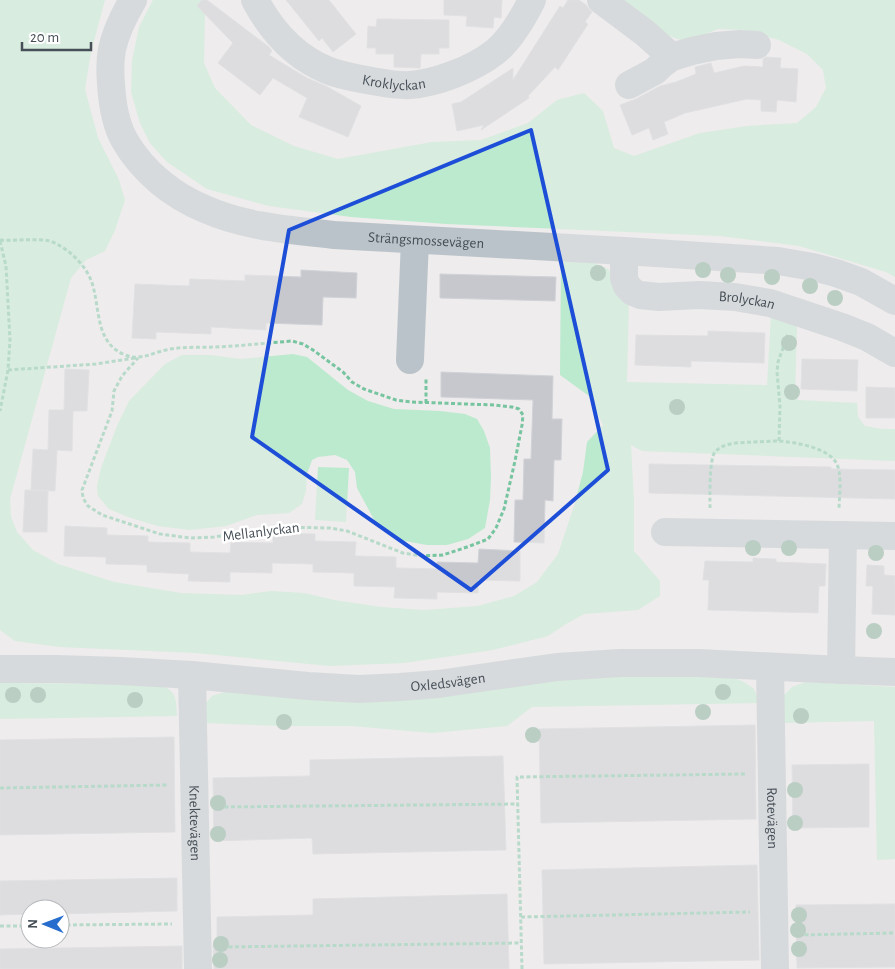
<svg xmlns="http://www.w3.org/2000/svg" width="895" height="969" viewBox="0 0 895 969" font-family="'Alegreya Sans',sans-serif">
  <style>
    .green { fill: #bceace }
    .building { fill: #c7c8ce; stroke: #d0d2d7 }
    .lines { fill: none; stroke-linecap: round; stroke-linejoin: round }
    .path { stroke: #77c4a0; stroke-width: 3; stroke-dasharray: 4 2.5; stroke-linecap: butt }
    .minor { stroke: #bbc3ca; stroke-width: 28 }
    .tree { fill: #7ca892 }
    .marked { fill: none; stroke: #1d4ed8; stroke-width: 4; stroke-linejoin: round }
    .labels { text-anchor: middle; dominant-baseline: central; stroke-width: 5; stroke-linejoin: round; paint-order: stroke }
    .street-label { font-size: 15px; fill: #464f57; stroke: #fff }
  </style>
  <rect width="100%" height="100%" fill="#eeecec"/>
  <path class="green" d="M0,0H105L91,52L85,89L98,138L119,180L125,200L115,230L105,251L86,260L71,278L10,499L11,517L17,532L33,550L58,564L114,582L181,593L241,595L271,591L304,593L334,600L381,607L424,610L478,606L514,596L537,582L558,554L574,506L583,472L587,442L603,425L589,396L560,375L561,260L594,263L608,269L629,300L627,382L767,385L771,315L797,326L795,394L798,400L857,403L858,417L865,426L882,429H895V461L642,451L631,445L634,502V551L660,581V596L638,610L584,614L566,624L548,636L493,650L404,663L330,666L196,653L60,647L15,641L0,630Z
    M153,0H201L205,11L204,63L215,88L251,125L294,146L338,159L432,142L481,140L528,123L557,100L584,93L603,111L614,148L634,156L700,133L747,126L797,123L816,107L826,88L823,70L807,54L779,40L744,30L718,29L686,42L667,35L616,0H895V277L886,272L799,246L720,236L446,224L351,217L269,206L207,189L167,162L150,143L140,123L131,92L132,61L139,27Z
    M293,354L307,357L348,390L368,401L394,409L440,411L465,414L477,419L484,431L490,448L491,477L490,500L485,528L468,539L447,545H427L399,540L378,527L357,488L355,472L347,460L335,455L318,457L312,460L307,474L306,491L302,504L289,513L257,515L226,526L190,530L158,526L128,517L109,509L98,496L97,486L101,468L117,426L129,401L165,364L182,355H210L241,359Z
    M318,467L349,468L346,522L315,520Z
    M601,676L732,677L744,682L754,689L760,703L532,707L507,726L432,733L352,726H283L204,723L205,704L212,696L228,691L536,682Z
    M806,682L895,687V859L877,860L874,721L783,723V696L792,687Z
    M0,683L159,684C177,692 176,697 177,716L0,719Z"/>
  <path class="building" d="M202,0H207L269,47L272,51L269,55L307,78L326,86L361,106L348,137L299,117L307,98L273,78L260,95L218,63L233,43L197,6Z
    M286,0H329L356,34L333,52L322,38L319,41Z
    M444,0H502L501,18L494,17L493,28L466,26L467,16L444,15Z
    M568,0H579L586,5L592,12L585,22L588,24L558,70L555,67L528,96L529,98L481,130L484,125L457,131L452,104L461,102L513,68V80L560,6L563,8Z
    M377,19L449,20V48H439V54H421L420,68L394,67V54H376V48H367L368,26L376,27Z
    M766,57L781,58L780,68L798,69L796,102L777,100L776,112L761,111V100L747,99L685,113L664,122L668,134L653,140L649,128L632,135L620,105L636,99L660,86L676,82L696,74L695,67L711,63L714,73L744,66L763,67V59Z
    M301,270L357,273L356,298L323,297L322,325L266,323V330L211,327V334L156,332V339L132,338L135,284L189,286L190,279L245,281V275L301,277Z
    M440,274L556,277L555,301L440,298Z
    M708,331L765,333L764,363L691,361V367L635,365L636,335L708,336Z
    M802,359L858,360L857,391L801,389Z
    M65,369L89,370L87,411H73L72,451L57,450L55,491L31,490L33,449L48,450L49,410H64Z
    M441,372L553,376L552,419H562L561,460H554L553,501L545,500L544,543L514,542L515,500H523L524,459H531L533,400L441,397Z
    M866,387L895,388V418H866Z
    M649,464L831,467V469L895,470V499L649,493Z
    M25,490L48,491L47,532H23Z
    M65,526L107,528V535L148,536V542L190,543V552L230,553L231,542L273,543V533L315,534V541L356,542L355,556L396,557V568L437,569V562L478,563L479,549L520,551V581L478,580V593L437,592V599L394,598L395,587L354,586V573L313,572V564L272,563V573L230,572V582L188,581L189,574L147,572V565L106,564V557L64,556Z
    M753,558L776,559V562L826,564L825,586H819L818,613L708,610L709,580H703L705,561L753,562Z
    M867,565L884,566V575L895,576V615L872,614L873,586H866Z
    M755,725L756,819L541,823L539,729Z
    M174,737L175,832L0,835V740Z
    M503,756L506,850L313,854L312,838L214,841L213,778L310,776V760Z
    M869,764V827L793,828L792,765Z
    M757,865L759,960L544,964L542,870Z
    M177,878V911L60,914V909H30V914L0,915V881Z
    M507,894L509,969H214L213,945H217V917L313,915V899Z
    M895,904V967L797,968L796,905Z
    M182,946V969H0V949Z"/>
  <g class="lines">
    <path class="path" d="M0,240C16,241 34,238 50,241C56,243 64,248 69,252C80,261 89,272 93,286C100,312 96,343 125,355C140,361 152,353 166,350C182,346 199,348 215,347C241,346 266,343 292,341L303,344L313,350L343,372L352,382L364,389L396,400L412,402L494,405L512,407L519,409L523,415L522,425L515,461L504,509L496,528L488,539L470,546L443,555L422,556L403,553L347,531L330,528L283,527L214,537L190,538L160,534L102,515L88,506L83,498L82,490L112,411L114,391L122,376L138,358
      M0,241L6,266L10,340L8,370L0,411
      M8,370L96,364L135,358
      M426,403V379
      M779,441L780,406L777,372L778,362L788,334
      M710,508C710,497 709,459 715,452C724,442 739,443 751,442C760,442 769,441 778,441C794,442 825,447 835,461C843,471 839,497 839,510
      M0,788L169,785
      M218,807L518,804
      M521,917L750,912
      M60,925L172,924
      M0,926H30
      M798,935L895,933
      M222,947L521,943
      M522,969L517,777L747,774"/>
    <g class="minor">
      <path id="s1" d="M133,0C124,15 116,32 112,49C110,60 110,72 111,83C112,102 115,124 125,141C143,172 173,196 205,209C245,227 291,230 334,235L624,251L778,261L813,267L836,273L861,282L895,301"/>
      <path id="s2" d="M255,0C271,30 295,57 327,70C341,76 357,78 372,81C384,83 397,86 410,85C437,83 473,69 495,52C511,39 523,18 532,0"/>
      <path d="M601,0L645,33L672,57"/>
      <path d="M629,85L655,71L661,65L672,57L692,51L716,46L740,44L757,45"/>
      <path id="s3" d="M624,251V278L627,286L633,292L640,295L659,297L699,295L735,297L770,303L842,327L867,337L895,353"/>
      <path d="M410,360L415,240"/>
      <path d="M665,532L895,536"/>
      <path id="s4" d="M770,667L775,969"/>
      <path id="s5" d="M0,669H58L121,671L192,675L308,686L359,689L400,687L438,684L557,667L620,663H698L841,670L895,672"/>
      <path d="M841,670L843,535"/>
      <path id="s6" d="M192,675L198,969"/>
    </g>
  </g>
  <g class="tree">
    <circle cx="703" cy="270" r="8"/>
    <circle cx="598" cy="273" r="8"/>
    <circle cx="728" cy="275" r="8"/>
    <circle cx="772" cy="277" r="8"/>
    <circle cx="810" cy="286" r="8"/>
    <circle cx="835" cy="298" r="8"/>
    <circle cx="789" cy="343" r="8"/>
    <circle cx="792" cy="392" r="8"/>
    <circle cx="677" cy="407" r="8"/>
    <circle cx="753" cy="548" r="8"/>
    <circle cx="789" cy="548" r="8"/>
    <circle cx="876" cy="553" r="8"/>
    <circle cx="874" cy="631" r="8"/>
    <circle cx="723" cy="692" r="8"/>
    <circle cx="13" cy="695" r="8"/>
    <circle cx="38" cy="695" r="8"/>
    <circle cx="135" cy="700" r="8"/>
    <circle cx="703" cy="712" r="8"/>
    <circle cx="801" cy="716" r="8"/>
    <circle cx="284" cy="722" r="8"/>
    <circle cx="533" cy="735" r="8"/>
    <circle cx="795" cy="790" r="8"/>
    <circle cx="218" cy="803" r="8"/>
    <circle cx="795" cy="823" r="8"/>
    <circle cx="218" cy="834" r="8"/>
    <circle cx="799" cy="915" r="8"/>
    <circle cx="798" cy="930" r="8"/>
    <circle cx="221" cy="944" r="8"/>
    <circle cx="799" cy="949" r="8"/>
    <circle cx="220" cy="960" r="8"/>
  </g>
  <path d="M0 0H895V969H0ZM531,130L608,470L471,590L252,437L289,230Z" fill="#eeecec" fill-opacity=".55" fill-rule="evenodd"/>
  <path class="marked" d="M531,130L608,470L471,590L252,437L289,230Z"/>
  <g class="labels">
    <g class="street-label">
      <text stroke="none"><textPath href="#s2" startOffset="171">Kroklyckan</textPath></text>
      <text stroke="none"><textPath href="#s1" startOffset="479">Strängsmossevägen</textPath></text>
      <text stroke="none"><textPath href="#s3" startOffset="159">Brolyckan</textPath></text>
      <text transform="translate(261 532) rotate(-7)">Mellanlyckan</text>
      <text stroke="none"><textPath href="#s5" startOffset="449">Oxledsvägen</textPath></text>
      <text stroke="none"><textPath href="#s4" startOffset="151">Rotevägen</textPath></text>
      <text stroke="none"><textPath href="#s6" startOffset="148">Knektevägen</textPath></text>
    </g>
  </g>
  <g transform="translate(45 924) rotate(271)"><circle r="24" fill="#ffffff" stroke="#b5b9bc"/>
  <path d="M0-4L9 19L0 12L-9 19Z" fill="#276dcd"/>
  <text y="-8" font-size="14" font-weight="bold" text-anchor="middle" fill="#464f57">N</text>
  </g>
  <path d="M22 42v8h69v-8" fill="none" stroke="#464f57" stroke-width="2.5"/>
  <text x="30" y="42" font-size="15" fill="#464f57" stroke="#ffffff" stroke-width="4" paint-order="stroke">20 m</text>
</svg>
